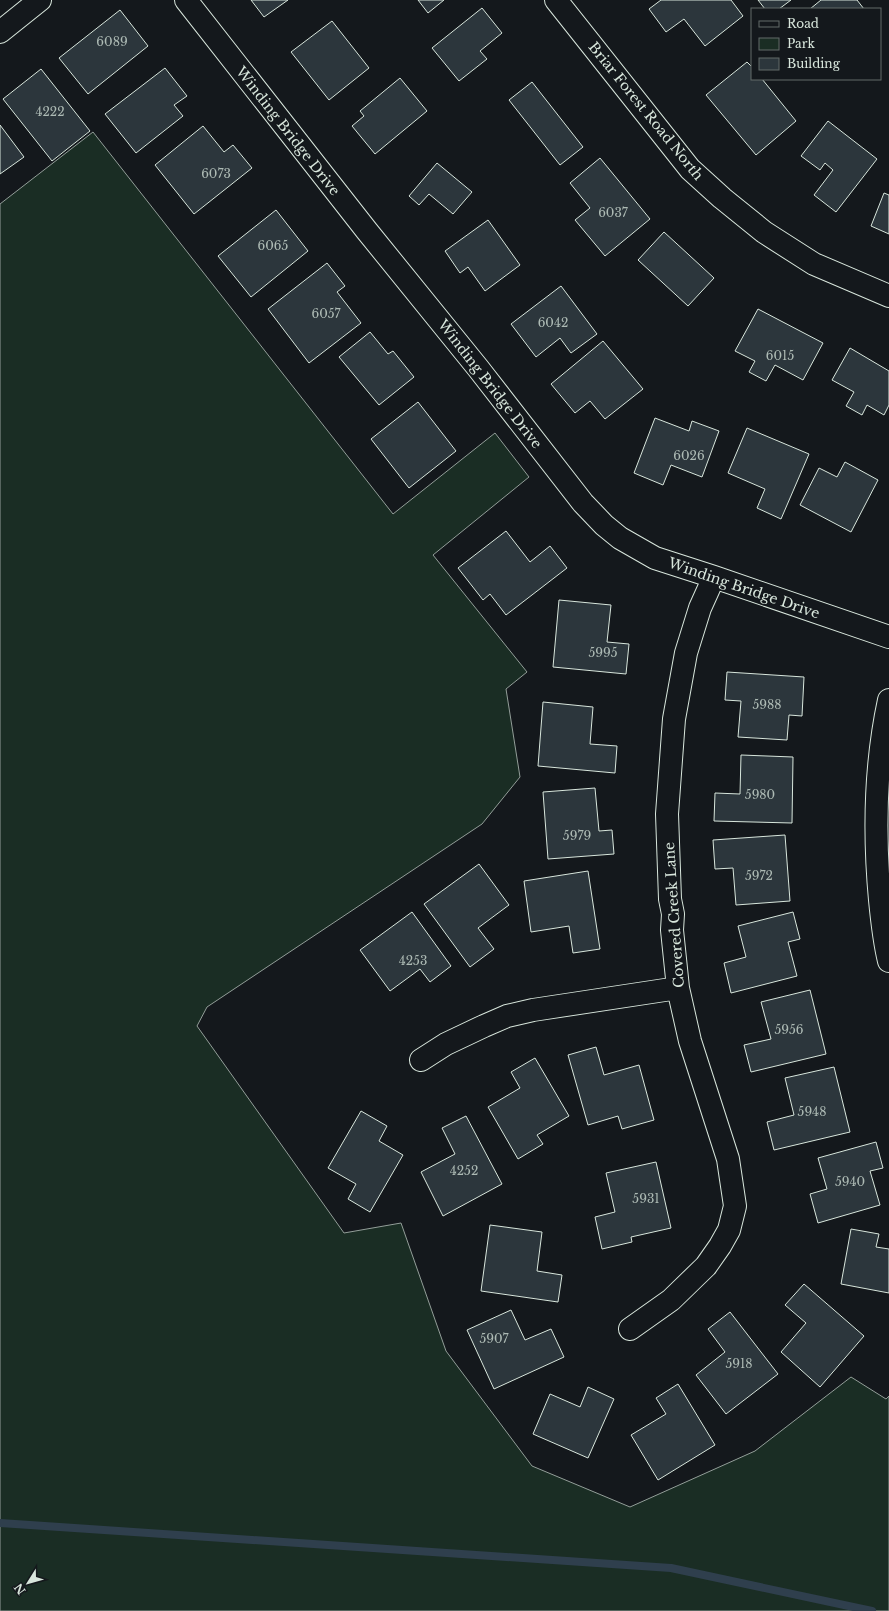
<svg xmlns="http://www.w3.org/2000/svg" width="889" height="1611" viewBox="0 0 889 1611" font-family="'Libre Baskerville',serif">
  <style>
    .green { fill: #1a2d24; stroke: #939e99 }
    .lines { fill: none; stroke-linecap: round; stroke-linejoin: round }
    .stream { stroke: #2f3f4d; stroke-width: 8 }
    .building { fill: #2c363c; stroke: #d8e6dc }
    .minor-casing { stroke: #d8e6dc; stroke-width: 24 }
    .minor { stroke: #14181c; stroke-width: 22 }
    .labels { text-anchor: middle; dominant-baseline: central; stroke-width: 3; stroke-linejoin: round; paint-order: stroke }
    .number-label { font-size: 12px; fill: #adbab4 }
    .street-label { font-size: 14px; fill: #d8e6dc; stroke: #14181c }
  </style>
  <rect width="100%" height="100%" fill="#14181c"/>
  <path class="green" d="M93,132L393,514L495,433L529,477L433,555L527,672L506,689L520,777L482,824L207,1007L197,1026L344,1233L401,1223L446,1351L532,1466L630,1507L755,1451L851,1377L886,1399L889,1396V1611H0V204Z"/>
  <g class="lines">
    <path class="stream" d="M0,1523L671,1568L872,1611"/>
  </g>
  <path class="building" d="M251,0H288L264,17Z
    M418,0H444L428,13Z
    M661,0H731L743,16L705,46L684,19L666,32L649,9Z
    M758,0H791L779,9H765Z
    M821,0H857L864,9H810Z
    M482,8L502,33L480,51L487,59L459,81L432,48Z
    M120,10L148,46L88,94L59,58Z
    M332,21L369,68L329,100L291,52Z
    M747,62L752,67V79H762L796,121L756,155L706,95Z
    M165,68L187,96L174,105L183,116L136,153L105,114Z
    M41,69L90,131L52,161L3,99Z
    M400,78L427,111L375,154L352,126L364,116L360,111Z
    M532,82L583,147L560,165L509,100Z
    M828,121L877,159L836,212L814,195L833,170L825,163L820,170L801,156Z
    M0,125L24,157L0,174Z
    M203,126L224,152L233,145L252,168L194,214L155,165Z
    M600,158L650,219L605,256L575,220L590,208L570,183Z
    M437,163L472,192L453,214L429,194L419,205L409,196Z
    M884,193L889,195V234L871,226Z
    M276,210L308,251L251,297L218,256Z
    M488,220L520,265L485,291L468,267L460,273L445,251Z
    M664,232L714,278L688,306L638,260Z
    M327,263L345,286L337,292L361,323L309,363L268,309Z
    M561,286L597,334L571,353L560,338L536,357L511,324Z
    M758,309L823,343L803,380L775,365L766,381L749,372L755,361L735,351Z
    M370,332L388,354L393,351L414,377L379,405L339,357Z
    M603,341L643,389L605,419L590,401L575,413L551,384Z
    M850,348L889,371V405L884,415L867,405L862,415L846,406L854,392L832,380Z
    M418,402L456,451L409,488L371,439Z
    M655,418L689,431L692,421L719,431L702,477L671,465L663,485L634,473Z
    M747,428L809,454L781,519L757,508L765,489L728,473Z
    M845,462L878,480L851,532L800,505L819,468L837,477Z
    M506,531L530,562L550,546L567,568L506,615L490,594L483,600L458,568Z
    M559,600L611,605L607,642L629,644L626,674L553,667Z
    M727,672L804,677L802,716L789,715L787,740L738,737L741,701L725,700Z
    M543,702L593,707L590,744L617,746L615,773L538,766Z
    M741,755L793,757L792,823L714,821L715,793L740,794Z
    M595,788L599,831L612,830L614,854L548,859L543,792Z
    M785,835L790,901L736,905L733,868L715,869L713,840Z
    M479,864L509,905L478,928L494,949L470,967L424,904Z
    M588,871L600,949L573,953L569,926L531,932L524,881Z
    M412,912L451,966L430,982L420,969L390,991L360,950Z
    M793,912L800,939L788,942L797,976L731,993L724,963L746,957L738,926Z
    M810,990L826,1054L751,1072L744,1045L771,1039L761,1002Z
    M596,1047L604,1075L639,1065L654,1120L622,1129L618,1116L588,1125L568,1055Z
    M535,1058L569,1116L537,1135L543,1144L518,1159L488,1107L520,1088L511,1072Z
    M834,1067L850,1132L774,1150L767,1122L794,1115L785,1078Z
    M361,1111L387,1126L379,1141L403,1155L370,1212L348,1199L356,1184L328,1168Z
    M466,1116L502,1184L443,1216L421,1172L455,1154L442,1128Z
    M876,1142L883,1168L870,1171L880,1205L818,1223L810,1194L827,1189L818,1158Z
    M656,1162L671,1228L631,1237L632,1242L602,1249L595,1217L615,1212L606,1173Z
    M490,1225L542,1232L537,1271L562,1275L558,1302L481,1291Z
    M851,1229L879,1234L876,1247L889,1249V1293L841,1284Z
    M804,1284L864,1336L820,1387L781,1352L806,1323L785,1305Z
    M511,1310L525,1340L551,1329L564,1357L494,1389L467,1330Z
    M730,1312L778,1374L726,1414L696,1375L725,1352L708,1329Z
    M678,1384L715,1445L658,1480L631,1435L666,1414L656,1398Z
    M588,1387L614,1399L588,1458L533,1434L550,1394L580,1407Z"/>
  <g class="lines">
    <g class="minor-casing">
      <path id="minor" d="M186,0L367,231L478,368L583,503L604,525L620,538L655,558L714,577L889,637
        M556,0L690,169L722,198L764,232L814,264L889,296
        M0,32L40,0
        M889,700C875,765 874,835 880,900C882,921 884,941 889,961
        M421,1060L446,1044L484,1026L507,1016L533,1010L678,988
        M630,1329L671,1300L706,1266L720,1246L729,1230L735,1206L728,1159L690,1041L678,988L672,930L673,914L670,899L667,814L674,719L686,653L700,608L714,577"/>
    </g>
    <use href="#minor" class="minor"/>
  </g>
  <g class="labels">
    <g class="number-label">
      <text x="112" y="41">6089</text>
      <text x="50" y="111">4222</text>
      <text x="216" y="173">6073</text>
      <text x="613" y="212">6037</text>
      <text x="273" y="245">6065</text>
      <text x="326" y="313">6057</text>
      <text x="553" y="322">6042</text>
      <text x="780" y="355">6015</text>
      <text x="689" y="455">6026</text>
      <text x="603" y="652">5995</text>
      <text x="767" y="704">5988</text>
      <text x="760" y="794">5980</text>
      <text x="577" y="835">5979</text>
      <text x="759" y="875">5972</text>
      <text x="413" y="960">4253</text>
      <text x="789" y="1029">5956</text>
      <text x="812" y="1111">5948</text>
      <text x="464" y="1170">4252</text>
      <text x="850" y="1181">5940</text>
      <text x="646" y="1198">5931</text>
      <text x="494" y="1338">5907</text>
      <text x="739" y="1363">5918</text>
    </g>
    <g class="street-label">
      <text transform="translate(646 111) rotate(51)">Briar Forest Road North</text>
      <text transform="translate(288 131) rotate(52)">Winding Bridge Drive</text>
      <text transform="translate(490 384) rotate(52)">Winding Bridge Drive</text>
      <text transform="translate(744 588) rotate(19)">Winding Bridge Drive</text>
      <text transform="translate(674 915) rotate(-94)">Covered Creek Lane</text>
    </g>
  </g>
  <rect x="751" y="8" width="130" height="72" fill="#14181c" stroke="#626a69"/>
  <rect x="759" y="21" width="20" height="6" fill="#14181c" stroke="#626a69"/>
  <text x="787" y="28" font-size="12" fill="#d8e6dc">Road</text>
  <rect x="759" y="38" width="20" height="12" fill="#1a2d24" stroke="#626a69"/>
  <text x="787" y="48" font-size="12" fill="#d8e6dc">Park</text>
  <rect x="759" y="58" width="20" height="12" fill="#2c363c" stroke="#626a69"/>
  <text x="787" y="68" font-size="12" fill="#d8e6dc">Building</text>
  <g transform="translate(28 1583) rotate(233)" stroke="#14181c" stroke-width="3" paint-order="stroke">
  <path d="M0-3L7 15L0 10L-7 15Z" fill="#d8e6dc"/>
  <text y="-6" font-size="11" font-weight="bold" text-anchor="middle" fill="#d8e6dc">N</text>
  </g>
</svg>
